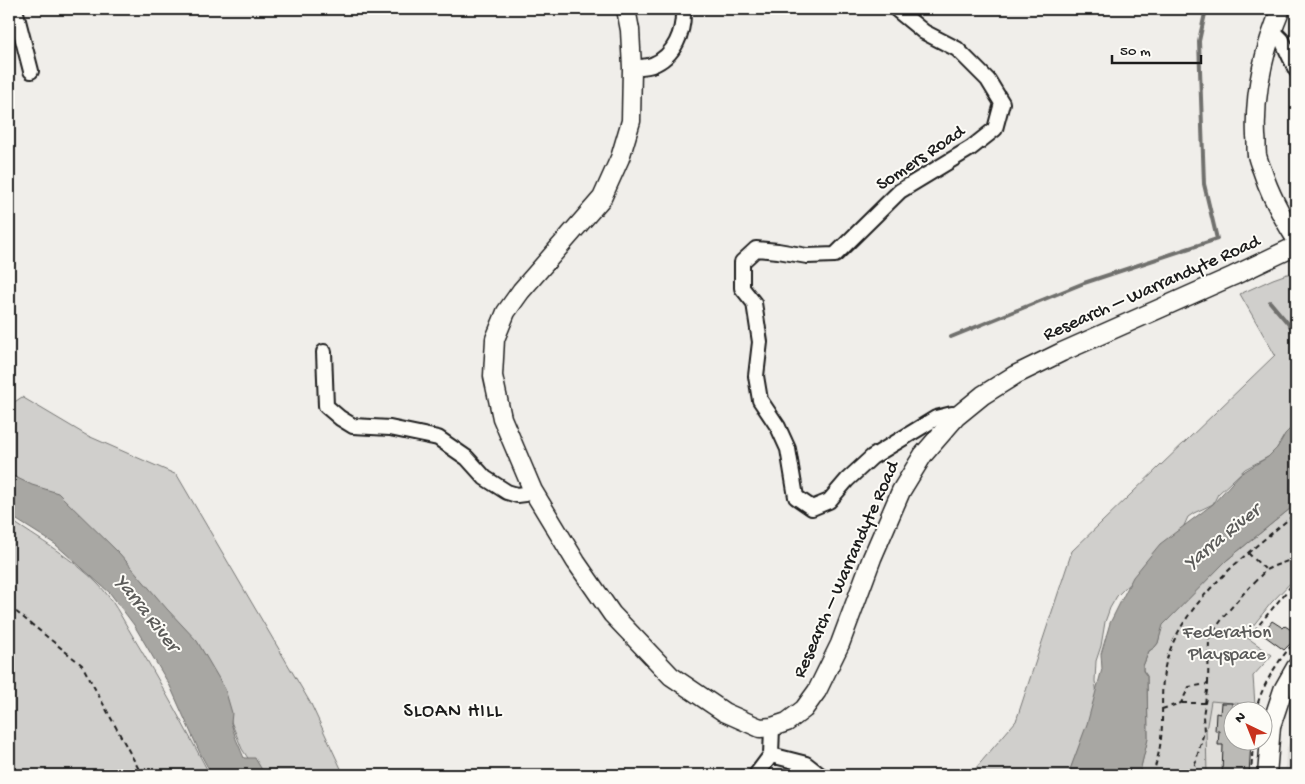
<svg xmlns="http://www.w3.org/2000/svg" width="1305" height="784" viewBox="0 0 1305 784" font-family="'Gochi Hand',sans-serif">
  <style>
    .built { fill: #e0deda }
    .green { fill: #d0cfcc; stroke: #767674 }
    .water { fill: #a8a7a3; stroke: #706f6d }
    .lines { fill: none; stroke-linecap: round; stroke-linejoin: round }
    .stream { stroke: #706f6d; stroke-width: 4 }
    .building { fill: #bbbab6; stroke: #1c1c1c }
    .minor-casing { stroke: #1c1c1c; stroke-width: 18 }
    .major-casing { stroke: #1c1c1c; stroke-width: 21 }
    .path { stroke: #1c1c1c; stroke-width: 2; stroke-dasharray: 5 4; stroke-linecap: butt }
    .minor { stroke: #fdfcf7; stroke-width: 14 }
    .major { stroke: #fdfcf7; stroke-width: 18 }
    .labels { text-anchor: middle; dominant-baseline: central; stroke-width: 4; stroke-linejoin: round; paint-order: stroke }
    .street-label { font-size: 19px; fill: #1c1c1c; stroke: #fdfcf7 }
    .park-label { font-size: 19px; fill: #5b5b5a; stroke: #fdfcf7 }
    .water-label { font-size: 20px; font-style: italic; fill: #5b5b59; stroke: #fdfcf7 }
    .neighbourhood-label { font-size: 20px; letter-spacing: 1px; fill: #1c1c1c; stroke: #fdfcf7 }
  </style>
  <rect width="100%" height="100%" fill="#f0eeea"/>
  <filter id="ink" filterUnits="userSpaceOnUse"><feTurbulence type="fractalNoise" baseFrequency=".02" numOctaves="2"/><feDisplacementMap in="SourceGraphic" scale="10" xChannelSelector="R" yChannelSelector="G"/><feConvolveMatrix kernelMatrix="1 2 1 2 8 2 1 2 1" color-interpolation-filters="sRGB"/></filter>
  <g filter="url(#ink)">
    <path class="built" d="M1211,701L1255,705L1254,711L1232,712V742H1252L1249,775H1207L1206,731Z
      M1296,722V775H1285L1286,751Z"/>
    <path class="green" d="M1287,274H1296V423L1291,429L1287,432L1277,448L1268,457L1245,469L1218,494L1213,504L1194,513L1188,517L1182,530L1117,596L1110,608L1105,622L1101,646L1096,661L1095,681L1098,700L1068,775H970L1016,721L1072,551L1275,355L1240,294L1273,279Z
      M22,397L86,435L177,475L311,704L344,775H259L242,749L230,719L9,474V403H13Z
      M1296,504V577L1271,603L1245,636L1272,655L1253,676L1255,705L1211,701L1206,731L1207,775H1139L1148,738L1147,676L1143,670V666L1149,651L1155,647L1158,643L1162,625L1227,560Z
      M9,519C37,538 75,560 98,584C112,598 122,618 132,635C160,681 185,728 210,775H9Z"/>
    <path class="water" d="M1296,423V504L1227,560L1163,625L1158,643L1155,647L1149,651L1143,666V671L1147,676L1148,739L1139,775H1068L1087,724L1102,669L1101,654L1110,623L1133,577L1160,544L1213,504L1240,474L1268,457L1277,448L1285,434Z
      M9,474L32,485L58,493L120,554L167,609L197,641L225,689L232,713L231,723L236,739L244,758H255L265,775H212L200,753L170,686L134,625L110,593L55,544L9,515Z"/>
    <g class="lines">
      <path class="stream" d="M1270,302L1296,333
        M951,337L1084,283L1217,239L1204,184L1199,41L1206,9"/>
    </g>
    <path class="building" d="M1272,621L1283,628L1285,626L1296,633V638L1284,650L1262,634Z
      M1221,703H1232V742H1251L1249,775H1222L1223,745H1218L1219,731H1215L1216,713L1220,714Z"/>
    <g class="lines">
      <g class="minor-casing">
        <path id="minor" d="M15,9L31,71
          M896,9L924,32L957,49L988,80L1002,103L995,129L971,148L900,191L835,255L807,256L778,251L756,249L742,262V288L754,303L760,342L756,376L760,400L778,427L788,449L796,497L812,508L829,501L847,480L872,457L936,418L952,414L956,417
          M1272,30L1282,40L1296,70
          M632,68C638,67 646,67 652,65C675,56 684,32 683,9
          M324,352L326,406L340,418L353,426L390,428L438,438L467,458L485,478L507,492L517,495L525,494L533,491
          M771,755L806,764L820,775
          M756,775L771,755L772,727"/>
      </g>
      <g class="major-casing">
        <path id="major" d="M626,9L630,30L632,68L631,121L620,158L602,198L521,291L506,312L495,339L493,376L502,418L533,491L576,562L612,614L671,676L724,712L760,728L772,727L787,722L804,709L817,691L840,644L872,558L901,491L923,455L956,417L983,395L1015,375L1062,352L1233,276L1296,246
          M1281,9C1264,49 1254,92 1256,136C1257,142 1256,149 1257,155C1258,160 1260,165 1262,170C1270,195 1282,217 1296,239
          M1267,775L1271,726L1283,690L1296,667"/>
      </g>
      <path class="path" d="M1248,553L1266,570
        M9,606L82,665L142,775
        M1248,638L1296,580
        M1208,684L1209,638L1225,615L1243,594L1266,570L1274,566L1296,558
        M1182,703H1205
        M1162,709L1181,703L1189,687L1208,684L1203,716L1204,732L1192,775
        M1256,712C1259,689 1280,657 1296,641
        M1153,775C1156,763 1160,751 1161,738C1164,712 1159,685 1167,659C1185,598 1250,552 1296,513
        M1251,775L1253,742"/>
      <use href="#minor" class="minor"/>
      <use href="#major" class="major"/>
    </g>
  </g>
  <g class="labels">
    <g class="street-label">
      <text transform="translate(921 159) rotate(-34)">Somers Road</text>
      <text transform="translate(1152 289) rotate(-24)">Research – Warrandyte Road</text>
      <text transform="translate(847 570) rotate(-66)">Research – Warrandyte Road</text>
    </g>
    <g class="park-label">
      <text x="1227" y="633">Federation<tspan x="1227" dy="22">Playspace</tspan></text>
    </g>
    <g class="water-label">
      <text transform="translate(1223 538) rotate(-39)">Yarra River</text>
      <text transform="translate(146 614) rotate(52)">Yarra River</text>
    </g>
    <g class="neighbourhood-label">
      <text x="453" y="712">SLOAN HILL</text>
    </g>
  </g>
  <rect width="1305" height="784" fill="none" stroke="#fdfcf7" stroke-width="30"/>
  <rect x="15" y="15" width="1275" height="754" fill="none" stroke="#1c1c1c" stroke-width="2" filter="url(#ink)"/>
  <g transform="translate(1248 726) rotate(317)"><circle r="24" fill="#fdfcf7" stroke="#a3a29f"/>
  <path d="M0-4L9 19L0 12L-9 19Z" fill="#c8321e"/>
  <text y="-8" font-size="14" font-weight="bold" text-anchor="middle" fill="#1c1c1c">N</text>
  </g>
  <path d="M1112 55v8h89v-8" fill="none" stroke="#1c1c1c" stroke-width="2.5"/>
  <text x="1120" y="55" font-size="15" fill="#1c1c1c" stroke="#fdfcf7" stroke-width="4" paint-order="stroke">50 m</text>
</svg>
